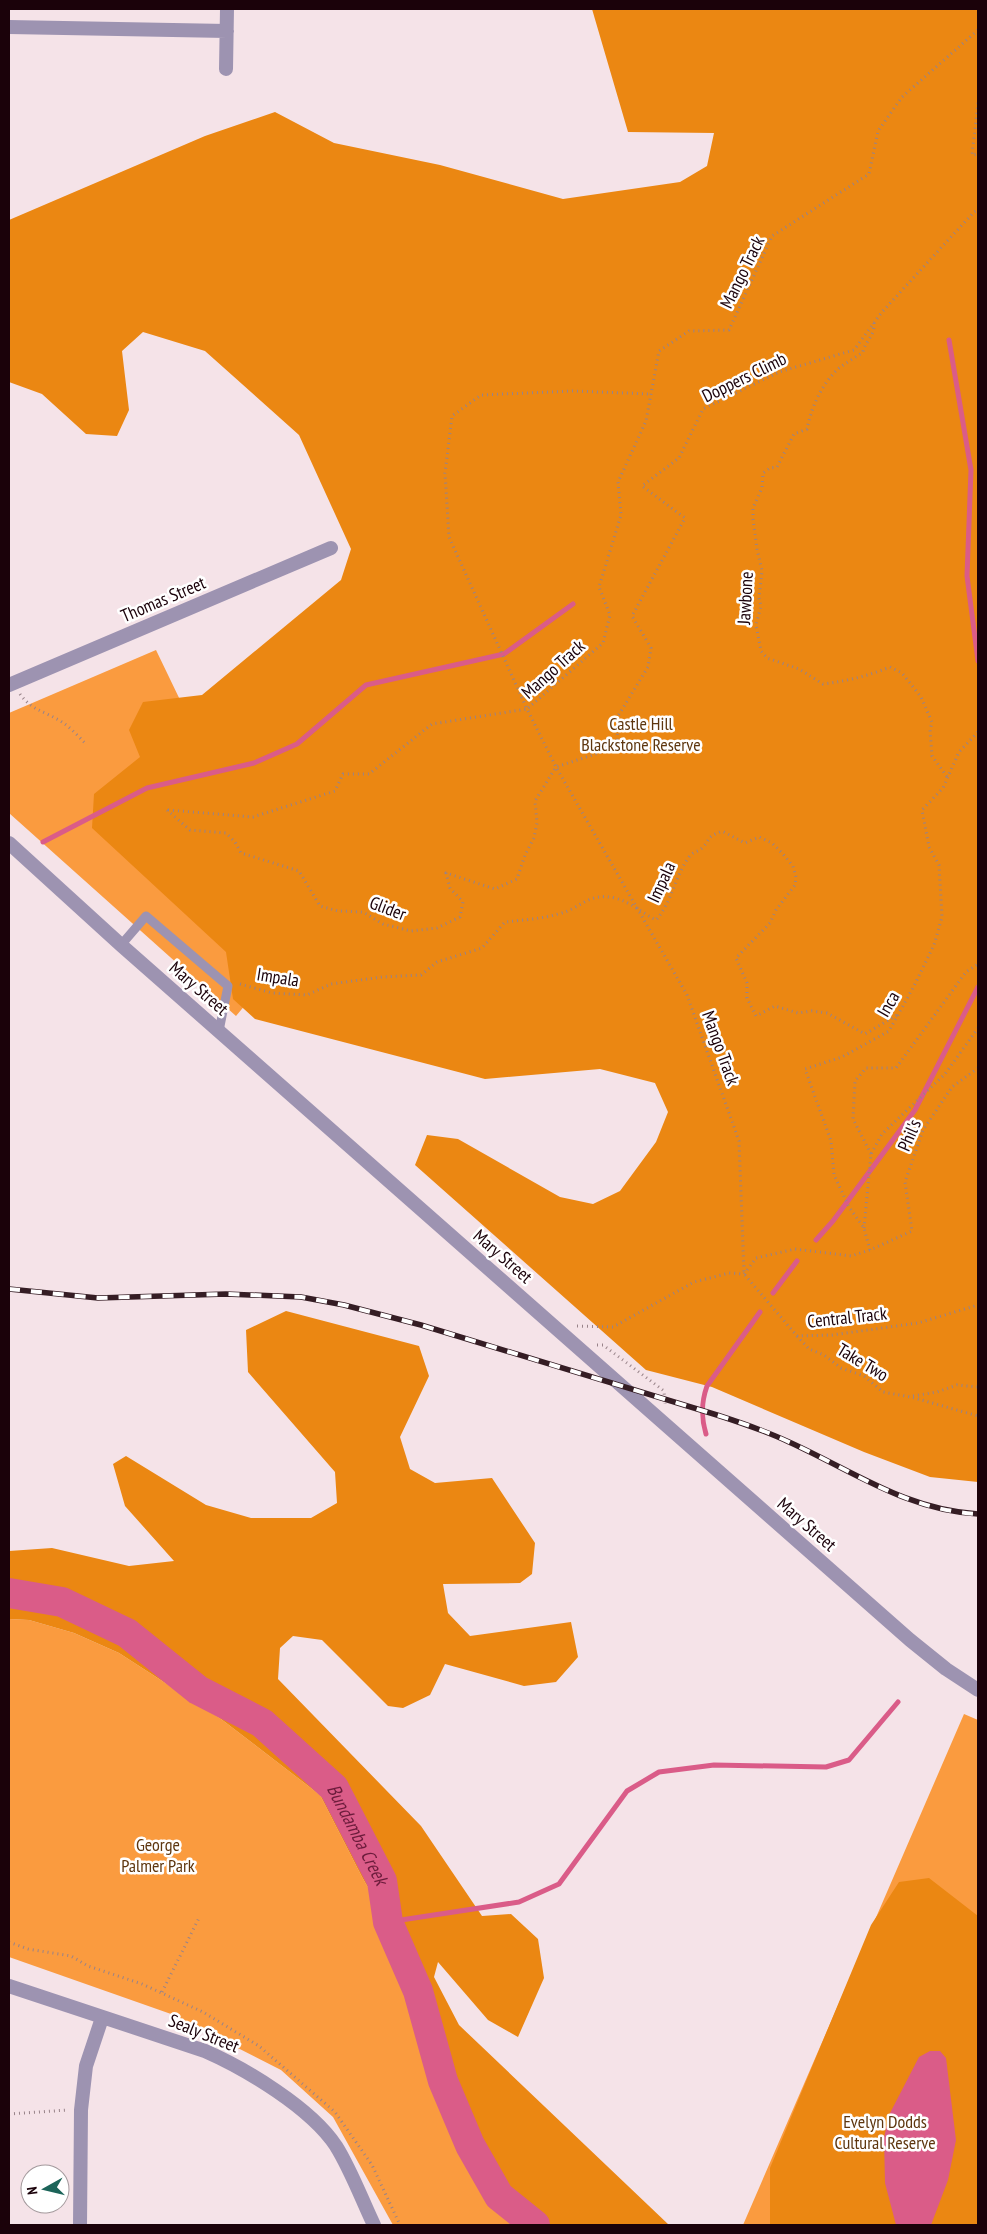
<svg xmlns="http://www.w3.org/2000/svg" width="987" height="2234" viewBox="0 0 987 2234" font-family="'PT Sans Narrow',sans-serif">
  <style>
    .green { fill: #fa9b3f }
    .forest { fill: #eb8712 }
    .water { fill: #da5c88 }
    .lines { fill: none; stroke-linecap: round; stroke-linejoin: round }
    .stream { stroke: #da5c88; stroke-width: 5 }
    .river { stroke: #da5c88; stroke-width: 30 }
    .path { stroke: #988389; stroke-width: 3; stroke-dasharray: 1 4; stroke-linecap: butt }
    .service { stroke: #9d93b1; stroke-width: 9 }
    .minor { stroke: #9d93b1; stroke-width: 14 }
    .rail-casing { stroke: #351d24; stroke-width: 5.5 }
    .rail { stroke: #fff; stroke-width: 4; stroke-dasharray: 11; stroke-linecap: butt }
    .labels { text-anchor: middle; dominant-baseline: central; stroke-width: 5; stroke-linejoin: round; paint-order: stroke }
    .street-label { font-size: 18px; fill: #1b020a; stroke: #fff }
    .park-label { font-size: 18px; fill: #5e360e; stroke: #fff }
    .water-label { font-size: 19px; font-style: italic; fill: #6c1c3c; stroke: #fff }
  </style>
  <rect width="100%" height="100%" fill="#f5e3e8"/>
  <path class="green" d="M156,650L297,943L236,1016L9,813V713Z
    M9,1619L29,1620L74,1633L119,1653L221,1719L320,1795L362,1877L388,1922L431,2088L490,2203L518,2225H393L333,2117L281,2070L171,2014L9,1957Z
    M964,1714L978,1720V2225H743Z"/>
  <path class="forest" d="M592,9H978V1482L930,1477L864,1452L712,1387L646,1370L415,1165L427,1135L458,1139L560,1197L593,1204L620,1191L656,1142L668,1112L655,1083L600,1069L485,1079L255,1019L233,999L226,952L92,828L94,794L140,757L129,730L143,702L202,695L341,580L351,549L299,435L205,351L143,332L122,351L129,410L117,436L86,434L42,394L9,382V220L205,136L275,112L334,143L440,165L563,199L680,182L707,166L714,133L628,132Z
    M286,1311L419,1346L429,1376L400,1437L410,1469L435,1483L492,1478L535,1543L532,1574L520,1583L443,1584L448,1613L470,1636L571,1622L578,1657L556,1682L524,1686L445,1664L430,1695L403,1708L388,1706L322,1640L293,1636L280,1648L278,1679L421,1826L482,1916L511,1914L538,1939L544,1978L518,2037L488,2020L438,1962L434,1977L459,2025L669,2225H518L490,2204L431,2088L388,1922L362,1877L320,1795L221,1719L119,1653L74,1633L29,1620L9,1619V1551L52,1548L129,1566L174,1561L125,1506L113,1464L126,1456L206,1505L251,1518H311L337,1503L335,1472L248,1372L246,1330Z
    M929,1878L978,1916V2225H770V2168L871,1925L899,1882Z"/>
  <path class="water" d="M930,2051H940L946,2058L956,2140L948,2180L931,2225H896L885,2183L884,2138L889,2115L919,2057Z"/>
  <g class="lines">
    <path class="stream" d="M949,340L971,470L967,576L978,661
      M43,842L147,788L254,763L297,744L366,685L504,654L573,604
      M816,1240L833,1221L915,1110L978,987
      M773,1293L797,1261
      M706,1434C701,1417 701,1403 707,1386L760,1312
      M388,1922L519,1902L559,1884L627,1791L659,1772L714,1765L826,1767L849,1760L898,1702"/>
    <path class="river" id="s1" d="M9,1593L62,1602L127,1633L198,1690L262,1723L334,1788L382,1881L388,1922L418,1991L443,2081L470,2145L499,2196L535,2225"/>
    <path class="path" d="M978,30L902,97L878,131L869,174L772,236L729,330L689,331L659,351L646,421L618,482L621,515L599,587L610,615L603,643L527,709L556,767L687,995L739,1141L744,1274L797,1336L832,1335L918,1323L978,1305
      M978,103L972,155L978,154
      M874,323C875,336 865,341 863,352C854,359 842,364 834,373C820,388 811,409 807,429L794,434L777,467L770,468L763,473L762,488L753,508V519L757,549L762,571L759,598L761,606L756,625L761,651L767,658L799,669L823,684C847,681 868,676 890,667L902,673L921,697L932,722L930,730L932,756L948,778
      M20,694C32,711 45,711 62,722C70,727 78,736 85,743
      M167,810L190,830L226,833L235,842L241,853L299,871L320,906L338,911L363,912L383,924L411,931L437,928L460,917L463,902L450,888L446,873L495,889L517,879L525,855L534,838L537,823L535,801L556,767L617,747L618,716L648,667L651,648L632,616L685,518L642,486L679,458L703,409L779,372L854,350L882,312L974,212L978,210
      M168,810L253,817L335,791L343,774H369L432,724L527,709L449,537L445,473L452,416L481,395L573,391L651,394
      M240,984L272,993L307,995L331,984L382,977L421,975L437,962L482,948L505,922C522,920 541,919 558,914C581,909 587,892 615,898C631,902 642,913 656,920C672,902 675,876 689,857C692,852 698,852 702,848C712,838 705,838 722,831L745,843L759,837L772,843L782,853L793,866L796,877L795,885L776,910L770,923L736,958L747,983V998L756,1016L775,1006L798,1013L812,1011L827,1013L865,1034L899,1014
      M871,1154L853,1119L855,1081L866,1068H896L966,972L978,964
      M864,1228L871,1154L882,1134L945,1074L978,1028
      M870,1250L864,1228L849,1207L834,1175L831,1141L805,1069L842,1057L889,1031L914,986L934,945L942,917L939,865L929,847L922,810L943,788L959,752L978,732
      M577,1326L613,1327L694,1282L729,1273L744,1274L756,1258L795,1249L851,1256L870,1250L912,1231L905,1182L923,1130L952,1087L978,1068
      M797,1336L809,1349L824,1355L841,1368L864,1376L883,1392L911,1397L978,1416
      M597,1345H603L664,1391L665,1404
      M913,1396L937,1392L957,1385L978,1387
      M9,1942L28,1949L71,1956L88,1966L142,1984L203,2012L259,2046L335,2112L372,2165L400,2225
      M162,1992L199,1918
      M9,2114L68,2110"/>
    <path class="service" d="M121,945L146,916L228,986L219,1031"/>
    <path class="minor" d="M9,27L227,31
      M226,69L227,9
      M9,685L331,548
      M9,843L121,945L910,1640L946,1669L978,1690
      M9,1986L205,2051C246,2069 311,2108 336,2146C351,2170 362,2200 374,2225
      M80,2225L81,2110L86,2066L102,2018"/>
    <g class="rail-casing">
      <path id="rail" d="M9,1289L98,1298L226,1294L301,1297L344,1305L421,1325L717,1415C742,1423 766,1431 789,1442C853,1471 906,1510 978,1514"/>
    </g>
    <use href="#rail" class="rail"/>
  </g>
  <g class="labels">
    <g class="street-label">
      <text transform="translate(742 272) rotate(-64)">Mango Track</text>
      <text transform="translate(744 377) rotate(-26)">Doppers Climb</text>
      <text transform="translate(745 598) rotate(-87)">Jawbone</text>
      <text transform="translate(163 599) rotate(-23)">Thomas Street</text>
      <text transform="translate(553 669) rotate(-42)">Mango Track</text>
      <text transform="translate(661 882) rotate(-65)">Impala</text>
      <text transform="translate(388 908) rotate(21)">Glider</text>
      <text transform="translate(278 977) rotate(9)">Impala</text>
      <text transform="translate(199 988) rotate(41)">Mary Street</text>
      <text transform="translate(888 1004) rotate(-60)">Inca</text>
      <text transform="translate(721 1048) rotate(70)">Mango Track</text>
      <text transform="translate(909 1135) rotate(-67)">Phil's</text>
      <text transform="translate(503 1256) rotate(41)">Mary Street</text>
      <text transform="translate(847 1317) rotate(-6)">Central Track</text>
      <text transform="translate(863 1362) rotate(31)">Take Two</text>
      <text transform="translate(807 1524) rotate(41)">Mary Street</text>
      <text transform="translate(204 2033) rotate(22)">Sealy Street</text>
    </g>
    <g class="park-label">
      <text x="641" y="723">Castle Hill<tspan x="641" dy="21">Blackstone Reserve</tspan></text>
      <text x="158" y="1844">George<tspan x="158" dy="21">Palmer Park</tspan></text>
      <text x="885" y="2121">Evelyn Dodds<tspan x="885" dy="21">Cultural Reserve</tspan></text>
    </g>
    <g class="water-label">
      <text stroke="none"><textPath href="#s1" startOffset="438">Bundamba Creek</textPath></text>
    </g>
  </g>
  <rect width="987" height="2234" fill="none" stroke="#1b020a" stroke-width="20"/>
  <g transform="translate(45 2189) rotate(262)"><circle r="24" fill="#ffffff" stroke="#a49a9d"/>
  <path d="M0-4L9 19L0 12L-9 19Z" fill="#1c6459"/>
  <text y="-8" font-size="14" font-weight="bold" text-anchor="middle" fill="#1b020a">N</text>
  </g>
</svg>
